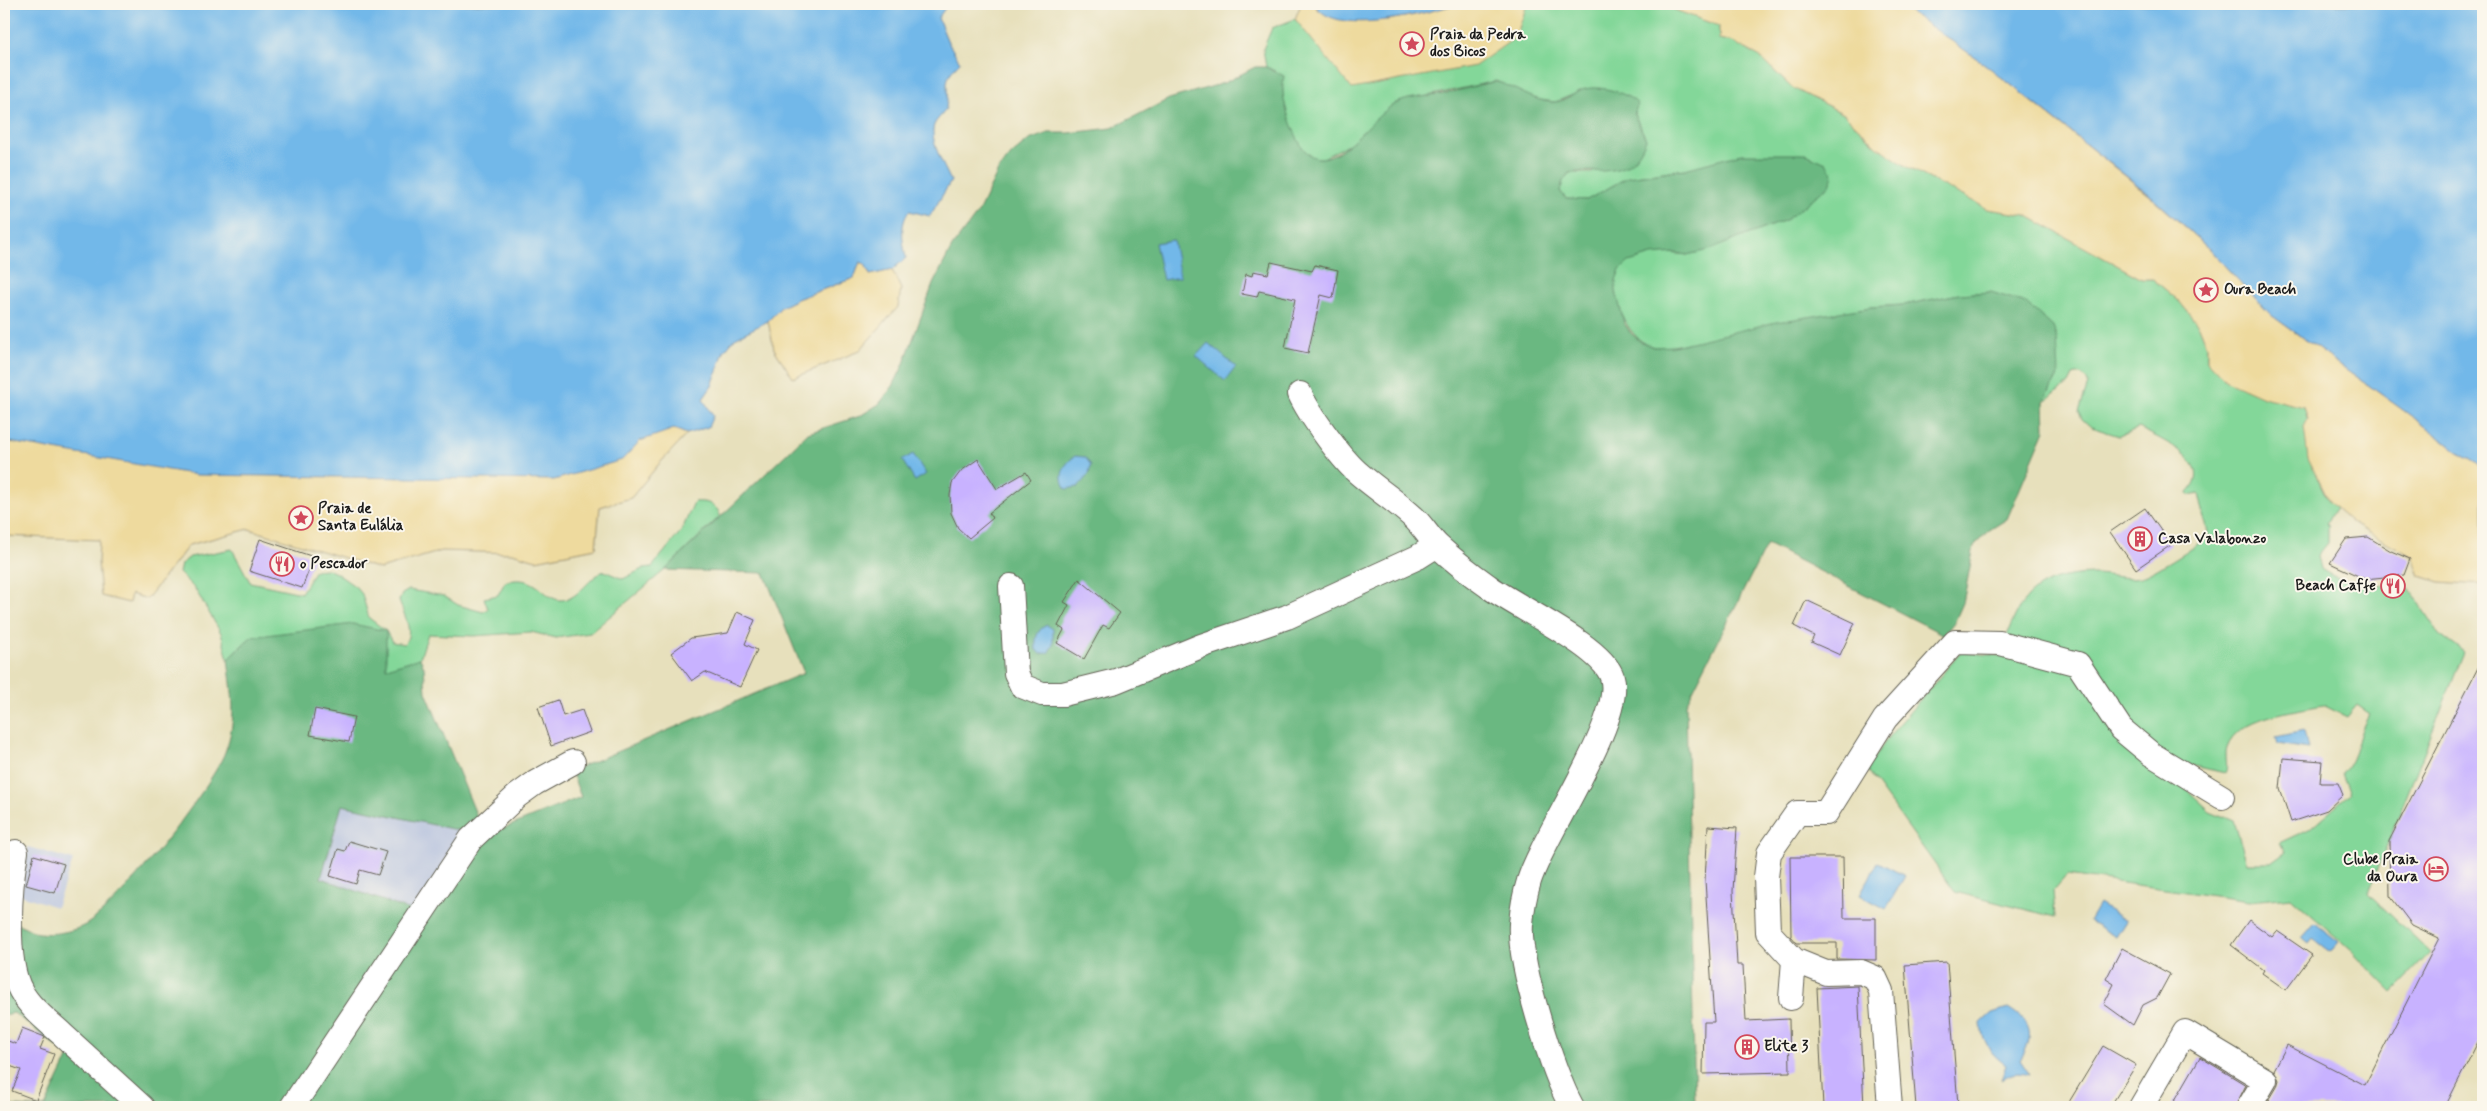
<svg xmlns="http://www.w3.org/2000/svg" width="2487" height="1111" viewBox="0 0 2487 1111" font-family="Mynerve,sans-serif">
  <style>
    .industrial { fill: #b9c4de }
    .green { fill: #83d799; stroke: #507a5a; fill-rule: evenodd }
    .forest { fill: #6ab881; stroke: #436a4e; fill-rule: evenodd }
    .sand { fill: #eeda9e; stroke: #857b5d }
    .water { fill: #72b8e9; stroke: #476a82 }
    .building { fill: #c8b2ff }
    .lines { fill: none; stroke-linecap: round; stroke-linejoin: round }
    .minor-casing { stroke: #636154; stroke-width: 26 }
    .minor { stroke: #fff; stroke-width: 24 }
    .labels { text-anchor: middle; dominant-baseline: central; stroke-width: 4; stroke-linejoin: round; paint-order: stroke }
    .poi-label { font-size: 15px; font-weight: bold; fill: #1c1c1c; stroke: #fbf7ec; text-anchor: start }
  </style>
  <rect width="100%" height="100%" fill="#fbf7ec"/>
  <filter id="ink" filterUnits="userSpaceOnUse"><feTurbulence type="fractalNoise" baseFrequency=".02" numOctaves="2"/><feDisplacementMap in="SourceGraphic" scale="10" xChannelSelector="R" yChannelSelector="G"/><feConvolveMatrix kernelMatrix="1 2 1 2 8 2 1 2 1" color-interpolation-filters="sRGB"/></filter>
  <filter id="wash" filterUnits="userSpaceOnUse"><feTurbulence type="fractalNoise" baseFrequency=".0096" numOctaves="4" result="noise"/><feDisplacementMap in="SourceGraphic" scale="20" xChannelSelector="R" yChannelSelector="G"/><feGaussianBlur stdDeviation="1.12" result="paint"/><feColorMatrix in="noise" values="0 0 0 0 0 0 0 0 0 0 0 0 0 0 0 0 0 1.4 0 .05"/><feComposite in="paint" operator="in"/></filter>
  <g filter="url(#wash)">
    <rect width="100%" height="100%" fill="#e7e0bc"/>
    <path class="industrial" d="M342,805L467,832L414,913L321,878Z
      M28,847L73,860L56,907L21,895Z"/>
    <path class="green" d="M1527,4H1667L1675,10L1719,26V39L1733,42L1759,56L1791,87L1844,114L1878,147L1909,168L1988,209L2026,215L2142,279H2153L2179,301L2199,326L2207,346V361L2304,407C2315,439 2308,483 2336,508L2326,524L2328,525V543L2318,555L2321,569C2350,589 2375,582 2408,587L2439,634L2464,652L2368,893L2430,953L2392,992L2352,951L2291,897L2249,901L2067,875L2053,891L2055,917L1955,892L1866,769L1890,735L1961,652L2001,656C2016,601 2032,575 2094,574C2109,574 2126,580 2140,577C2150,576 2197,544 2209,537L2199,493L2189,495L2188,492C2218,462 2161,440 2139,428L2119,436L2091,427L2082,419L2079,412L2088,384C2086,376 2081,373 2073,376L2069,384L2044,401L2059,374L1991,292L1959,294L1904,305L1871,307L1674,346C1667,347 1657,348 1651,346C1627,339 1604,289 1621,268C1635,252 1668,252 1687,255L1786,220L1685,169L1628,177L1587,200L1566,199L1560,191L1563,181L1569,173H1592L1646,139L1634,114L1609,90L1587,89L1555,102L1534,99L1496,81L1395,103L1353,142L1323,158H1312L1302,151L1289,120L1276,71L1266,67L1263,49L1272,28L1295,19L1322,50L1516,37ZM2323,705L2347,717L2357,705L2370,714C2356,733 2359,756 2342,774L2350,793L2309,829L2279,843L2286,852L2271,863H2247L2234,821L2210,811L2166,770L2168,760L2225,773C2229,766 2224,756 2227,747C2238,716 2295,711 2323,705Z
      M694,502C705,501 717,503 720,516L665,570L590,633L556,638L531,632L473,636L428,634L420,658L386,669L251,637L228,659L221,633L195,589L179,573L181,564L190,557L232,549L250,582L301,593L315,570L327,569L336,573L356,587L362,594L369,618L386,631L392,642L404,644C415,632 403,613 399,601L402,594L409,590L444,596L458,605L483,612L488,609L484,598L498,595L505,582C538,572 544,601 562,600C579,599 588,578 604,571L623,579L644,568L652,567L682,530Z"/>
    <path class="forest" d="M1255,67H1266L1284,76C1280,96 1288,117 1296,135C1321,197 1368,116 1397,103C1409,97 1424,97 1438,95C1456,92 1475,85 1493,82C1505,80 1533,103 1554,102C1564,102 1575,92 1585,89C1602,85 1627,93 1638,104L1634,114L1646,139C1631,180 1604,168 1569,173L1563,181L1560,191L1566,199L1587,200L1628,177L1685,169L1741,154H1806L1826,163L1833,175L1830,185L1786,220L1709,250L1687,255L1676,253L1652,255L1629,262L1620,270L1616,280V291L1624,323L1631,333L1641,342L1653,347L1674,346L1776,322L1871,307L1904,305L1959,294L1991,292L2026,303L2053,327L2057,339L2059,374L2044,401L2045,430L2007,519L1988,531L1974,546L1963,603L1955,621L1944,635L1767,544L1686,704L1695,1107H4V1103L7,1106L45,1107L69,1056L14,1013L4,1015V923C10,924 17,924 23,926C28,928 34,933 40,933C53,935 69,932 81,927C114,914 212,787 225,752C238,718 232,694 228,659L251,637L353,624L386,631V668L420,658L424,667L426,692L485,836L581,797L571,771L804,673L764,573L665,570L808,433L860,416L879,404L893,386L903,366L933,284L952,247L979,211L998,171L1012,154L1029,140L1048,133H1069L1112,128L1169,99L1224,83ZM342,805L466,832L414,912L321,878Z"/>
    <path class="sand" d="M1301,4H1315L1318,11L1387,20L1410,16L1457,4H1527L1516,37L1475,66L1352,89L1295,19Z
      M1667,4H1899L1986,65L2149,195L2208,248L2271,315L2421,423L2460,453L2483,467V585L2439,582L2420,576L2413,557L2352,523L2330,503L2308,459L2304,427L2308,419L2304,407L2263,397L2225,380L2207,361V346L2199,326L2179,301L2153,279H2142L2026,215L1988,209L1909,168L1878,147L1844,114L1791,87L1759,56L1733,42L1719,39V26L1675,10Z
      M860,262L865,264L870,275L892,270L901,289L898,307L859,351L793,378L774,349L768,321L781,307L797,299L854,278Z
      M729,316L674,429L687,434L659,464L631,498L600,507L596,548L536,560L512,553L442,551L380,569L249,529L189,545L147,599L131,594L129,603L101,596L98,562L99,540L4,536V332Z"/>
    <path class="water" d="M4,4H948L938,18L948,42L960,62C939,83 951,84 946,107C945,113 938,118 935,123C927,137 945,168 951,181L930,216L909,211C899,225 903,242 906,258L892,270L870,275L865,264L860,262L854,278L797,299L781,307L768,321L735,338L724,351L712,386L703,399L713,416L708,427L687,434L674,429L640,441L622,460L554,480L197,475L4,441Z
      M1315,4H1457C1426,13 1333,39 1315,4Z
      M1899,4H2483V467L2460,453L2421,423L2271,315L2208,248L2149,194L1986,65Z
      M1173,240L1180,277L1163,280L1155,243Z
      M1208,343L1236,367L1225,381L1196,356Z
      M913,454L926,474L915,481L902,460Z
      M1075,456L1085,457L1091,465L1089,474L1078,487L1066,489C1057,476 1064,464 1075,456Z
      M1047,625L1053,629V645L1048,653L1041,654L1036,650C1035,639 1036,630 1047,625Z
      M2304,731L2308,749L2278,744L2276,737Z
      M1878,862L1905,876L1886,909L1860,895Z
      M2099,904L2126,921L2116,937L2089,921Z
      M2315,923L2339,942L2330,952L2313,939L2309,944L2302,938Z
      M2008,1008C2033,1023 2035,1036 2020,1060L2030,1075C2017,1072 2012,1072 2001,1080L2006,1065C1990,1053 1982,1043 1981,1023L1992,1013Z"/>
    <g id="blocks">
      <path class="building" d="M1271,262L1312,271L1315,265L1338,270L1333,298L1321,295L1308,353L1285,348L1295,299L1259,291L1257,297L1242,294L1246,274L1252,276L1253,271L1268,274Z
        M978,459L997,489L1026,472L1031,480L989,513L993,518L969,538L958,528L951,513L950,495L952,483L961,471Z
        M2145,508L2171,545L2136,569L2110,532Z
        M2368,537L2391,551L2410,559L2404,575L2365,579L2330,563L2346,539Z
        M260,539L314,557L302,588L249,571Z
        M1079,579L1120,613L1109,628L1103,625L1084,659L1057,643L1064,630L1058,626L1069,605L1064,602Z
        M1806,600L1855,623L1840,655L1811,642L1814,636L1794,626Z
        M737,612L755,620L745,644L757,650L740,687L705,672L692,681L671,653L691,638L728,633Z
        M2483,658V1032L2445,1107H2265L2277,1087L2279,1080L2274,1070L2287,1045L2365,1085L2439,938L2412,925L2390,896L2389,841Z
        M558,700L563,716L582,710L590,732L551,746L538,707Z
        M315,709L354,717L349,742L310,735Z
        M2283,758L2322,761L2320,783H2338L2343,795L2327,810L2291,822L2280,789Z
        M1708,826L1737,828L1733,891L1737,965H1743L1746,1021L1789,1019L1790,1072L1703,1074L1704,1022H1714L1705,880Z
        M349,841L386,852L378,875L360,870L356,884L330,876L338,849L345,851Z
        M34,855L64,864L55,893L26,885Z
        M1790,857H1843L1844,918H1876V960L1837,959V943H1797L1791,936Z
        M2249,920L2272,937L2277,931L2312,955L2286,990L2262,973L2264,970L2231,945Z
        M2122,948L2170,974L2157,998L2143,1005L2133,1025L2104,1004L2114,984L2106,979Z
        M1947,962L1958,1105L1916,1107L1905,965Z
        M1858,986L1864,1107H1823L1817,988Z
        M22,1028L45,1037L40,1049L54,1054L36,1100L12,1091L21,1070L4,1064V1051L8,1041L16,1044Z
        M2103,1046L2136,1065L2110,1107H2066Z
        M2200,1057L2246,1085L2235,1107H2171Z"/>
    </g>
  </g>
  <g filter="url(#ink)">
    <use href="#blocks" fill-opacity="0" stroke="#636154" stroke-width="1"/>
    <g class="lines">
      <g class="minor-casing">
        <path id="minor" d="M1300,394C1309,414 1340,457 1357,472C1375,488 1396,501 1413,517C1423,526 1429,538 1439,547C1454,561 1471,574 1488,586C1516,607 1602,646 1612,677C1625,719 1543,835 1529,881C1525,894 1522,911 1521,924C1518,962 1553,1074 1572,1107
          M1011,586L1016,673L1022,686L1042,694H1063L1116,681L1201,646L1287,617L1418,557L1437,545
          M16,852C10,886 4,961 21,991C30,1008 49,1022 63,1035C89,1059 116,1083 142,1107
          M1791,998L1794,960
          M292,1107L471,839L517,796L535,783L573,762
          M1890,1107L1881,991L1875,978L1861,972L1826,973L1794,960L1768,932L1766,877L1769,853L1797,813H1826L1885,719L1955,642L2000,643L2078,664L2121,729L2151,754L2222,797
          M2141,1107L2185,1032L2265,1080L2249,1107"/>
      </g>
      <use href="#minor" class="minor"/>
    </g>
  </g>
  <defs>
    <g id="sight-ring" transform="scale(1.25)"><circle r="9.5" fill="#fbf7ec" stroke="#d1495b" stroke-width="1.5"/><path d="M0-6L1.8-2.2L6-1.7L2.9 1.2L3.7 5.4L0 3.3L-3.7 5.4L-2.9 1.2L-6-1.7L-1.8-2.2Z" fill="#d1495b"/></g>
    <g id="building-ring" transform="scale(1.25)"><circle r="9.5" fill="#fbf7ec" stroke="#d1495b" stroke-width="1.5"/><path d="M-4-6H4V6H1V3H-1V6H-4ZM-2.5-4.3h1.7v1.8h-1.7ZM.8-4.3h1.7v1.8H.8ZM-2.5-1h1.7V.8h-1.7ZM.8-1h1.7V.8H.8Z" fill="#d1495b"/></g>
    <g id="restaurant-ring" transform="scale(1.25)"><circle r="9.5" fill="#fbf7ec" stroke="#d1495b" stroke-width="1.5"/><path d="M-5-6h1v4h1v-4h1v4h1v-4h1v5L-1.5 .5V6h-2V.5L-5-1ZM5-6V6H3V1.5H1.5Q1.5-4 5-6Z" fill="#d1495b"/></g>
    <g id="hotel-ring" transform="scale(1.25)"><circle r="9.5" fill="#fbf7ec" stroke="#d1495b" stroke-width="1.5"/><path d="M-6-4.5h1.5V1H6V5H4.5V3h-9V5H-6ZM-4 0a1.8 1.8 0 1 1 3.6 0ZM.5 0V-2.5h3Q6-2.5 6 0Z" fill="#d1495b"/></g>
  </defs>
  <g fill-rule="evenodd">
    <use href="#sight-ring" x="1412" y="44"/>
    <use href="#sight-ring" x="2206" y="290"/>
    <use href="#sight-ring" x="301" y="518"/>
    <use href="#building-ring" x="2140" y="539"/>
    <use href="#restaurant-ring" x="282" y="564"/>
    <use href="#restaurant-ring" x="2393" y="586"/>
    <use href="#hotel-ring" x="2436" y="869"/>
    <use href="#building-ring" x="1747" y="1047"/>
  </g>
  <g class="labels">
    <g class="poi-label">
      <text x="1430" y="35">Praia da Pedra<tspan x="1430" dy="17">dos Bicos</tspan></text>
      <text x="2224" y="290">Oura Beach</text>
      <text x="318" y="509">Praia de<tspan x="318" dy="17">Santa Eulália</tspan></text>
      <text x="2158" y="539">Casa Valabonzo</text>
      <text x="300" y="564">o Pescador</text>
      <text x="2376" y="586" text-anchor="end">Beach Caffe</text>
      <text x="2418" y="860" text-anchor="end">Clube Praia<tspan x="2418" dy="17">da Oura</tspan></text>
      <text x="1764" y="1047">Elite 3</text>
    </g>
  </g>
  <rect width="2487" height="1111" fill="none" stroke="#fbf7ec" stroke-width="20"/>
</svg>
